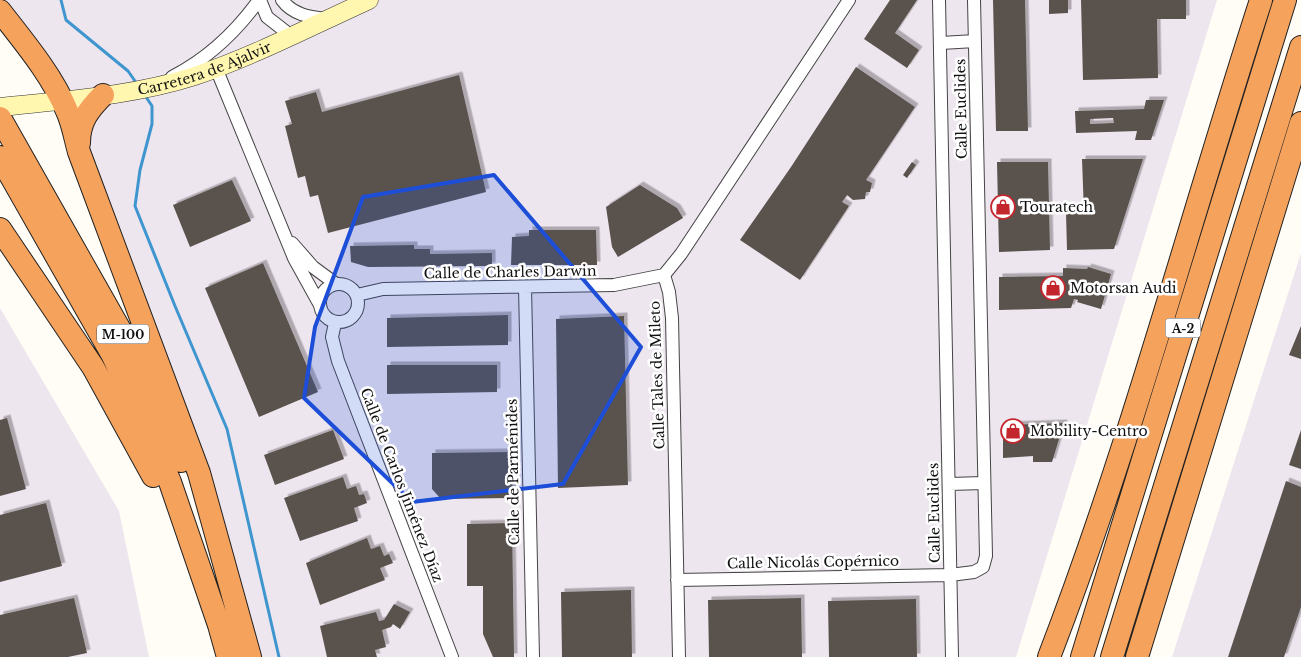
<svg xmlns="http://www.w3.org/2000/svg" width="1301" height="657" viewBox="0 0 1301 657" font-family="'Libre Baskerville',serif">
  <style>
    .industrial { fill: #eee6ef }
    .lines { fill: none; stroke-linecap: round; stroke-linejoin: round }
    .stream { stroke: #3f96cf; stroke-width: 3 }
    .building { fill: #5a524d; fill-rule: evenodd; filter: url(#shadow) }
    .street-casing { stroke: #444; stroke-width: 14 }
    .secondary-casing { stroke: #333; stroke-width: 19 }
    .highway-casing { stroke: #222; stroke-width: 24 }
    .street { stroke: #fff; stroke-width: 12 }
    .secondary { stroke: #fff6b0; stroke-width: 18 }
    .highway { stroke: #f5a25d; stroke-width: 22 }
    .marked { fill: #1d4ed8; fill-opacity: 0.2; stroke: #1d4ed8; stroke-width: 4; stroke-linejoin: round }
    .labels { text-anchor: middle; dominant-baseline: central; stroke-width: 5; stroke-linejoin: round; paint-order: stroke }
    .shield { fill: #fff; stroke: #585858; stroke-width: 1 }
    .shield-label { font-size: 12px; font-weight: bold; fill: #111 }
    .street-label { font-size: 14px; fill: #111; stroke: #fff }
    .poi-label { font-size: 14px; fill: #111; stroke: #fff; text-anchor: start }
  </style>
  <defs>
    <filter id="shadow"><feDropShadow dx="3.5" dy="-3.5" stdDeviation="0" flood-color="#0004"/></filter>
  </defs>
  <rect width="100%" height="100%" fill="#fffdf5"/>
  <path class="industrial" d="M0,0H1217L1016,657H256L79,152L0,11Z
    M1301,253V657H1172Z
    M0,308L119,511L149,657H0Z"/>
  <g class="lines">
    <path class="stream" d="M61,0L66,20L128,71L135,81
      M146,97L152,106V124L140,170L135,206L175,306L227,429L279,657"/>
  </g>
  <path class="building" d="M890,0H917L895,33L919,50L907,68L864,39Z
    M993,0H1025L1028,131H996Z
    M1049,0H1068V13L1049,14Z
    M1081,0H1186V19H1157L1158,78L1083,80Z
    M856,67L915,107L866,180L872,183L870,192H866L865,199L853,200L847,195L842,202L849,206L800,280L740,240L791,167Z
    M459,75L486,192L328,233L318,195L310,197L305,176L298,178L285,126L292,124L285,101L316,92L322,112Z
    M1146,100H1164L1151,140H1135L1137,131L1076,133L1075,111L1144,109ZM1113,118L1114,123L1090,124V119Z
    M1082,159H1143L1114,249L1067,250L1066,213H1084Z
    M912,162L916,165L907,178L903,175Z
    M997,162H1048L1050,250L999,252Z
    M232,180L251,221L190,247L173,205Z
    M640,185L677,208L683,218L618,257L612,247L606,207Z
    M529,230H596L597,265H511L512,237L529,236Z
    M414,245V249H430V254L492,253V266L368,267L351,262L350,246Z
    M263,263L318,392L259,417L205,288Z
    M1088,267L1111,274L1101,309L1077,302L1078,300L1074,299L1071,308L999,310V277L1063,276V268L1087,269Z
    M508,315V345L387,347V318Z
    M624,316L628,485L558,488L556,319Z
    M1301,326V359L1289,355Z
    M387,365H497V392L387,394Z
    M7,418L26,489L0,496V420Z
    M1064,423L1052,462H1033V456L1003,458V425Z
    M333,430L344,459L275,485L264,455Z
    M1301,430V469L1289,465Z
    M511,452L513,498L441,499L432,489V453Z
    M343,477L347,489L356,486L359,495L364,494L367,503L354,508L358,521L300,541L284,498Z
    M1286,481L1301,487V607L1284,657H1228Z
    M46,503L62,566L0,582V515Z
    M512,523L514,657H493L483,634V586H467V524Z
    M367,538L371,549L380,546L384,556L389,554L393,563L380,568L385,580L320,605L306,563Z
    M631,590L632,657H562L561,592Z
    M74,598L87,653L68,657H0V615Z
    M801,598L802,657H709L708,600Z
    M916,599L917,657H829L828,601Z
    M394,604L410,612L400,629L393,624L391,627L382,630L386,647L375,650L377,657H327L320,626L376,612L379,621L384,620Z"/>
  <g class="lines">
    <g class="street-casing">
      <path id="street" d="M260,0L267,17L290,35
        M282,0C293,15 310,17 326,19
        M939,0L952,657
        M941,43L975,41
        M216,68L294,258L320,305
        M172,77C207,59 236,32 259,0
        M292,243L313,267L336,284
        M320 303a19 19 0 1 1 38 0a19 19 0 1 1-38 0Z
        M525,287L533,657
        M357,295L383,289L614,285L664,275
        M335,323L332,337L338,361L452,657
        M949,484L984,483
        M677,580L950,575L974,572L983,567L986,556L974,0
        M679,657L672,318L669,292L664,275L681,254L849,0"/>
    </g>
    <g class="secondary-casing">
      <g id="secondary">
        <path id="s1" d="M0,107C65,100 133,96 195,76C254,56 312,26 369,0"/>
      </g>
    </g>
    <g class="highway-casing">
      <path id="highway" d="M0,11C24,42 52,75 67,111C73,124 75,138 79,152L199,473L250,657
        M0,118L128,344L181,461
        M79,143C79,122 88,110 103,95
        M0,157L112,354L149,434L170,482L219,625L228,657
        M0,229L93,367L153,476
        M1049,657C1132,442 1190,219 1261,0
        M1082,657L1285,0
        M1112,657L1301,47
        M1137,657L1301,123"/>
    </g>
    <use href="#street" class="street"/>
    <use href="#secondary" class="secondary"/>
    <use href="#highway" class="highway"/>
  </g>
  <path class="marked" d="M494,175L641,347L563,484L412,502L304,398L315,327L363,197Z"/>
  <defs>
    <g id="shop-ring" transform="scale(1.25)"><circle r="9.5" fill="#fff" stroke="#c4262e" stroke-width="1.5"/><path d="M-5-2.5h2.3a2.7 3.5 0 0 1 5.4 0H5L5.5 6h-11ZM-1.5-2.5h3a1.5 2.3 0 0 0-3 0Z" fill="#c4262e"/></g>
  </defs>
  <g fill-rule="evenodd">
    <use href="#shop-ring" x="1003" y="207"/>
    <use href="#shop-ring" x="1053" y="288"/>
    <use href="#shop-ring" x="1013" y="431"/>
  </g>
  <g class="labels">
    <g class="shield">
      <rect x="1165.5" y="318.5" width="35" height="19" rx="4"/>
      <rect x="97" y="324.5" width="52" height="19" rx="4"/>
    </g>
    <g class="shield-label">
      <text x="1183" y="328">A-2</text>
      <text x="123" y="334">M-100</text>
    </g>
    <g class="street-label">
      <text stroke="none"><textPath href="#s1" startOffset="209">Carretera de Ajalvir</textPath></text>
      <text transform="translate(961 109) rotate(-91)">Calle Euclides</text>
      <text transform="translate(510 272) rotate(-1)">Calle de Charles Darwin</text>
      <text transform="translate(657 375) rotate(-92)">Calle Tales de Mileto</text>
      <text transform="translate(513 472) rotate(-91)">Calle de Parménides</text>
      <text transform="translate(402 485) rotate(69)">Calle de Carlos Jiménez Díaz</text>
      <text transform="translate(934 513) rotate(-91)">Calle Euclides</text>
      <text transform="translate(813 562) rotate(-1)">Calle Nicolás Copérnico</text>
    </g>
    <g class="poi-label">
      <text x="1020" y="207">Touratech</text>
      <text x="1070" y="288">Motorsan Audi</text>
      <text x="1030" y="431">Mobility-Centro</text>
    </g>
  </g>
</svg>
